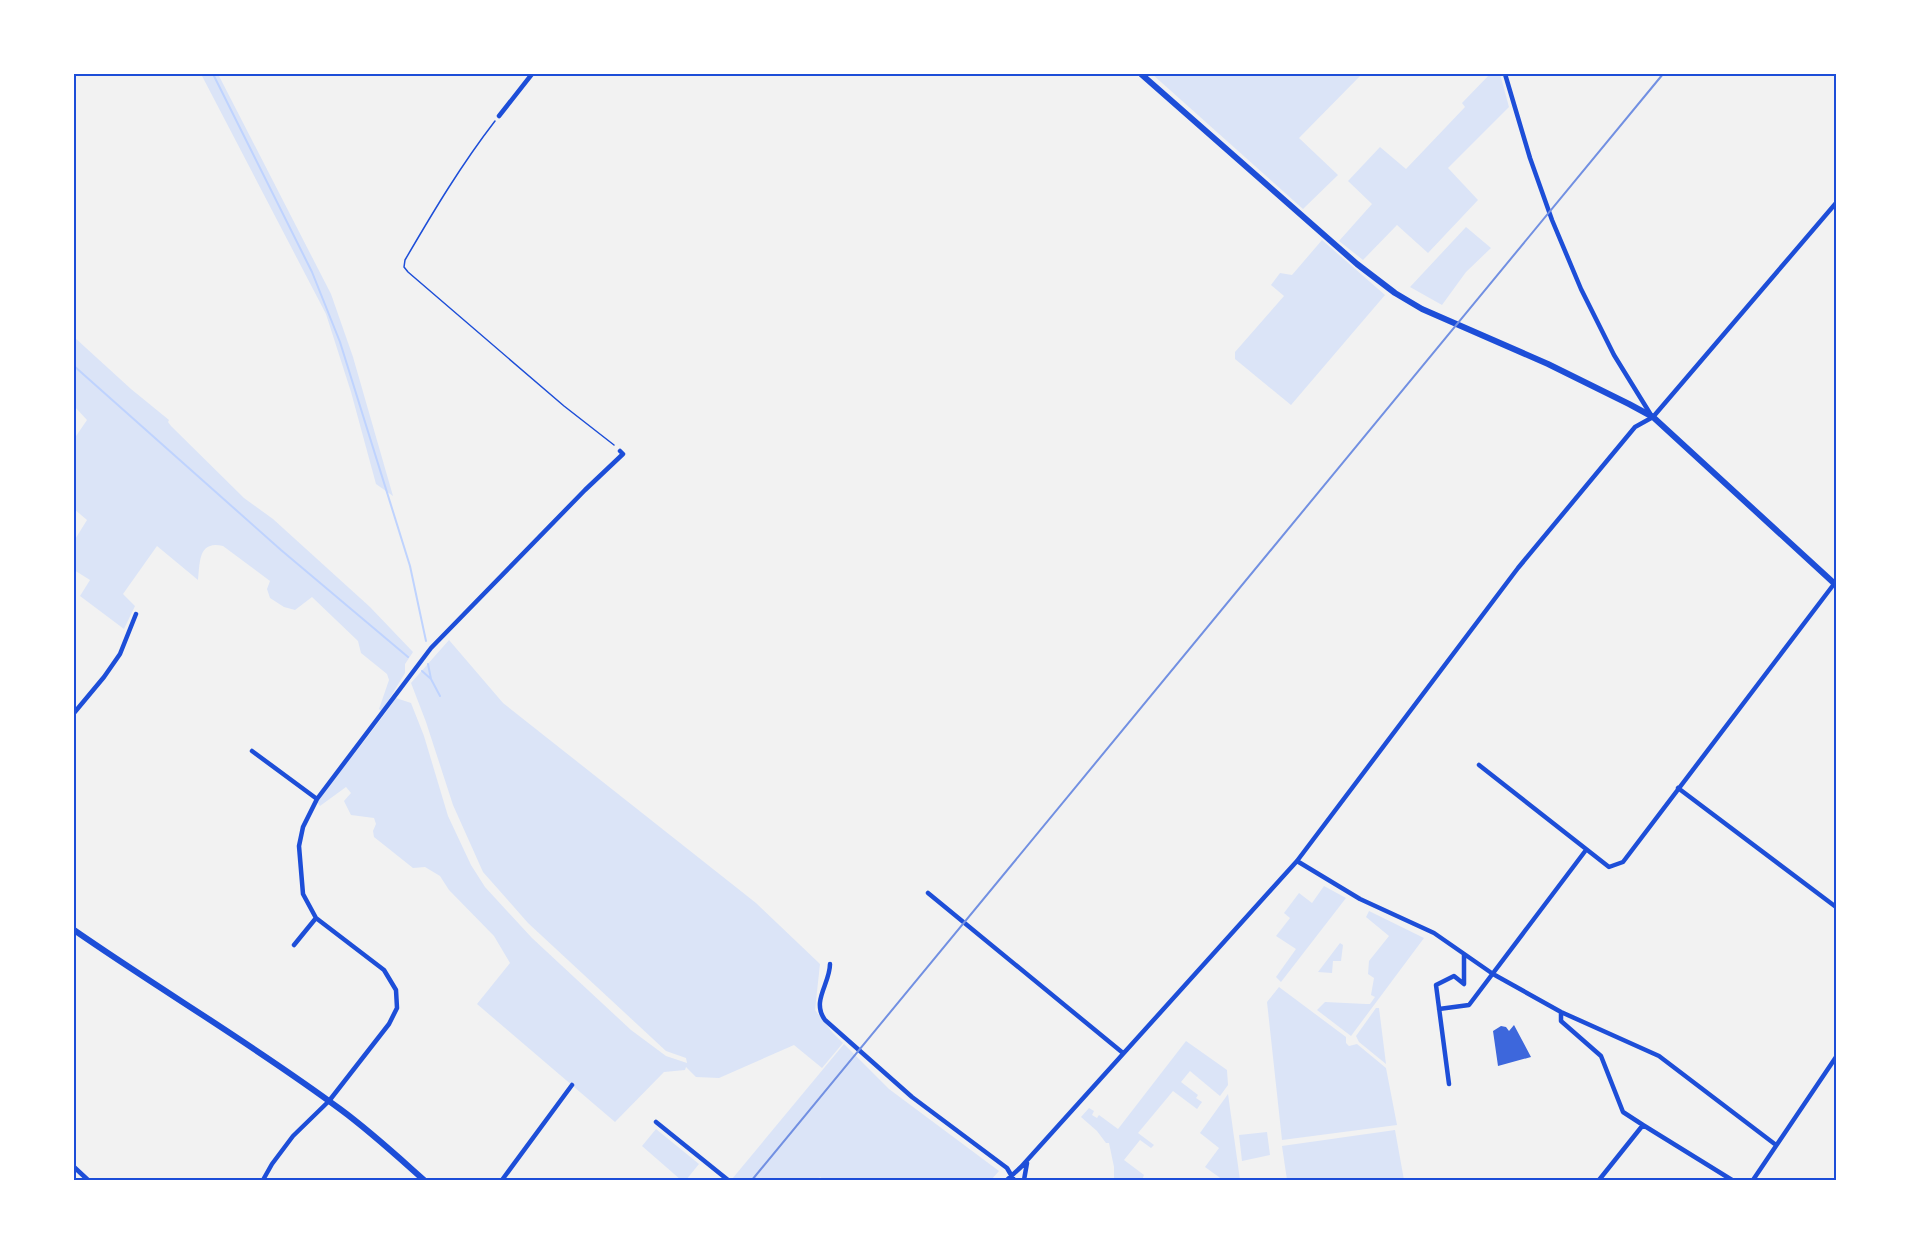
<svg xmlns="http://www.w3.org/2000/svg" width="1910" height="1254" viewBox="0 0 1910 1254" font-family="Jost,sans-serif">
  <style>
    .green { fill: #dbe4f7 }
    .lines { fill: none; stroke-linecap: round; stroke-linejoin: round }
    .stream { stroke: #bfd3fe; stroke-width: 2 }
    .building { fill: #3d67dc }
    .path { stroke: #1d4ed8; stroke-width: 1.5 }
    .minor { stroke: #1d4ed8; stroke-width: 4.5 }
    .tertiary { stroke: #1d4ed8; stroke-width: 6 }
    .rail { stroke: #7290e2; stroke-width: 2 }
    .neatline { fill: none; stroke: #1d4ed8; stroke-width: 2 }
  </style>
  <rect width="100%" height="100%" fill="#f2f2f2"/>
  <path class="green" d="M201,74H218L331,294L353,357L393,496L376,484L351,392L326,314Z
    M1152,74H1362L1299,138L1338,175L1303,209Z
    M1490,74H1500L1509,107L1448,168L1478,200L1428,253L1397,225L1363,260L1339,241L1372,204L1348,181L1380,147L1406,169L1465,107L1462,103Z
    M1466,227L1491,248L1466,272L1442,305L1410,287Z
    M1322,240L1385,295L1291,405L1235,359V352L1284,296L1271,285L1280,273L1292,275Z
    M74,337L131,389L169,420L168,422L171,426L244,498L273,519L370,607L413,652L405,664V673L382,711L379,709L389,680L387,674L361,653L358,641L312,597L295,610L284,607L270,598L267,589L270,581L223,546C198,540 200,563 198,580L157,546L123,594L135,606L124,629L80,596L90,580L74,570V541L87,520L74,509V439L87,420L74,406Z
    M449,640L503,703L756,903L820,964L815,1010L832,1032L843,1043L822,1068L794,1045L719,1078L696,1077L686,1067L685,1070L664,1072L615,1122L477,1004L510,963L494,936L449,890L440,876L425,867L413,868L374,837L373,831L376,824L374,818L351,815L344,801L351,793L346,787L320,806L317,802C343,767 371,734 396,698L411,703L424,736L448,816L471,865L485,887L532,938L631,1030L666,1056L687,1063L686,1058L666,1051L528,923L483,872L453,805L426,722L411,683Z
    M1324,886L1346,898L1281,982L1276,977L1296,949L1276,936L1290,918L1284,913L1299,893L1312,903Z
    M1369,911L1424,938L1351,1036L1317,1010L1325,1002L1366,1004H1370L1375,997L1371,995L1374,978L1368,974L1369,961L1389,936L1366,917Z
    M1340,943L1343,945L1341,961H1333L1332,973L1318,972Z
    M1279,987L1346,1037V1043L1349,1046L1357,1044L1386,1068L1397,1125L1282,1140L1267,1002Z
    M1376,1008H1379L1386,1064L1359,1042L1356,1036Z
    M1186,1041L1227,1070L1228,1085L1220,1096L1190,1071L1181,1082L1198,1095L1196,1098L1202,1102L1197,1109L1173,1091L1138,1133L1154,1145L1151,1148L1140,1140L1124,1160L1144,1175L1142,1180H1114V1167L1109,1143H1106L1097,1131L1081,1117L1089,1108L1094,1111L1092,1115L1097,1118L1099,1115L1118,1129Z
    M844,1044L889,1089L999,1171L991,1180H824L820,1177L817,1180H734L732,1179Z
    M1228,1094L1240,1180H1223L1205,1167L1219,1148L1200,1133Z
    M656,1129L699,1164L686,1180H681L642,1146Z
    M1395,1130L1404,1180H1287L1282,1146Z
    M1267,1132L1270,1155L1242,1161L1239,1135Z"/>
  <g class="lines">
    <path class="stream" d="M213,74L312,272L340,342L410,566L426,641
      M74,366L281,550L408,657
      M428,664L431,679L440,696
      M422,671L431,679"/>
  </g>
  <path class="building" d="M1514,1025L1531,1057L1498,1066L1493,1031L1501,1026L1506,1027L1509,1031Z"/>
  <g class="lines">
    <path class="path" d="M495,121C461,165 433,212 405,260L404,267L408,272L564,406L614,445"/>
    <path class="minor" d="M1505,74L1530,158L1552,220L1581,289L1614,355L1651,415
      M499,116L532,74
      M74,713L104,677L120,654L136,614
      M252,751L317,799
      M1479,765L1609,867L1623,862L1834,584
      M1678,788L1836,907
      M1297,861L1360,899L1434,933L1493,974L1561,1012L1659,1056L1776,1145
      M928,893L1123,1053
      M294,945L316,918
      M830,964C830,984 811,1001 825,1020L912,1097L1007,1168L1014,1180
      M1439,1009L1469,1005L1586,850
      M1561,1012V1021L1601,1056L1623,1112L1643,1125
      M1449,1084L1436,985L1454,976L1464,984V954
      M656,1122L728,1180
      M74,1167L88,1180
      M263,1180L272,1164L293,1136L329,1101L389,1024L397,1008L396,990L384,970L316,918L303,894L299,846L303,827L317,799L431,648L585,490L623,454L620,451
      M502,1180L572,1085
      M1007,1180L1021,1167L1297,861L1518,568L1635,427L1653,417L1836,203
      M1024,1180L1027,1163
      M1599,1180L1643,1125L1732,1180
      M1753,1180L1836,1057"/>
    <path class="tertiary" d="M1141,74L1357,264L1395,293L1422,309L1548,364L1629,404L1653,417L1836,585
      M74,930C162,991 254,1045 340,1109C370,1131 397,1156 424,1180"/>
    <path class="rail" d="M752,1180L1663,74"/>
  </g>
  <rect width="1910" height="1254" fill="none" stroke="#ffffff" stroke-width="150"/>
  <rect x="75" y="75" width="1760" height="1104" class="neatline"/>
</svg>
